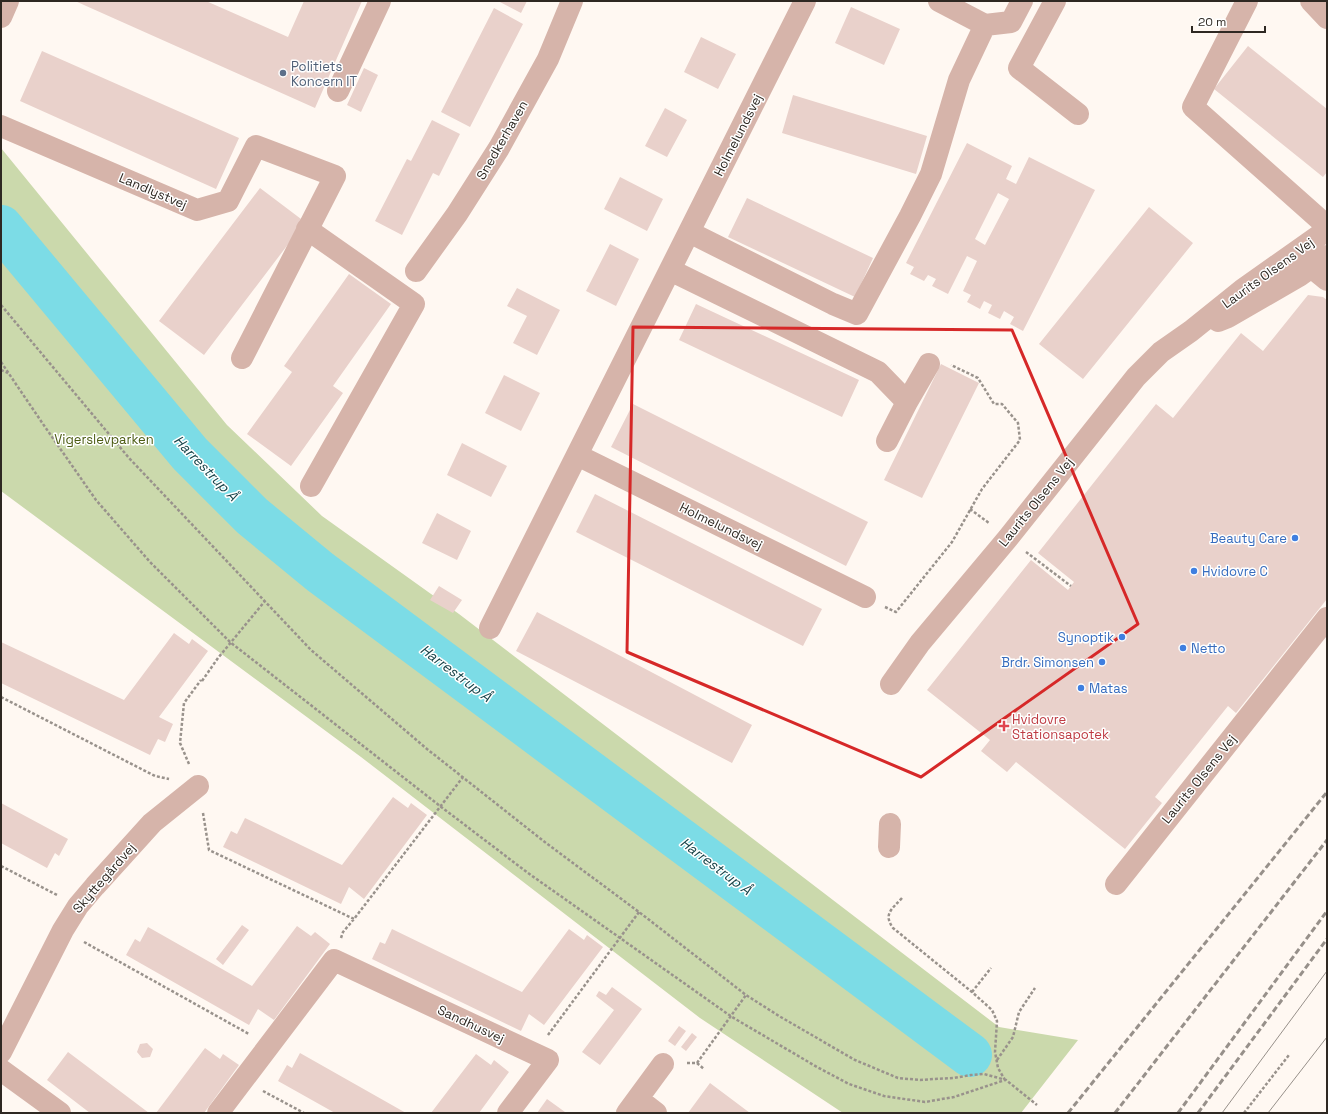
<svg xmlns="http://www.w3.org/2000/svg" width="1328" height="1114" viewBox="0 0 1328 1114" font-family="'Space Grotesk',sans-serif">
  <style>
    .green { fill: #cbd9ac }
    .lines { fill: none; stroke-linecap: round; stroke-linejoin: round }
    .river { stroke: #7cdce6; stroke-width: 44 }
    .building { fill: #e9d1cb; fill-rule: evenodd }
    .path { stroke: #99928c; stroke-width: 2.5; stroke-dasharray: 3 2; stroke-linecap: butt }
    .minor { stroke: #d6b4aa; stroke-width: 22 }
    .tram { stroke: #97908a; stroke-width: 1 }
    .rail { stroke: #97908a; stroke-width: 3; stroke-dasharray: 6 3; stroke-linecap: butt }
    .marked { fill: none; stroke: #d62828; stroke-width: 3; stroke-linejoin: round }
    .service-dot { fill: #5c6f8a; stroke: #fff; stroke-width: 1.5 }
    .shop-dot { fill: #3f7fe0; stroke: #fff; stroke-width: 1.5 }
    .health-dot { fill: #e0444e; stroke: #fff; stroke-width: 1.5 }
    .labels { text-anchor: middle; dominant-baseline: central; stroke-width: 3; stroke-linejoin: round; paint-order: stroke }
    .service-label { font-size: 13px; fill: #4e5e75; stroke: #fff; text-anchor: start }
    .street-label { font-size: 13px; fill: #2e2822; stroke: #fff }
    .park-label { font-size: 13px; fill: #4c5c13; stroke: #fff }
    .shop-label { font-size: 13px; fill: #366cbe; stroke: #fff; text-anchor: end }
    .health-label { font-size: 13px; fill: #be3a42; stroke: #fff; text-anchor: start }
    .water-label { font-size: 14px; font-style: italic; fill: #174348; stroke: #fff }
  </style>
  <rect width="100%" height="100%" fill="#fff8f2"/>
  <path class="green" d="M1,148L227,425L322,516L459,614L999,1027L1078,1040L1021,1113H843L700,1018L361,757L1,491Z"/>
  <g class="lines">
    <path class="river" d="M1,227L190,454L252,516L320,572L970,1055"/>
  </g>
  <path class="building" d="M75,1H206L288,37L304,1H362L315,108Z
    M498,1H527L521,13Z
    M851,7L900,29L884,65L835,43Z
    M494,8L523,24L470,127L441,112Z
    M701,37L736,54L718,89L684,72Z
    M1248,46L1327,109V172L1323,177L1214,89Z
    M42,51L239,138L216,189L20,101Z
    M364,68L378,75L361,112L347,105Z
    M793,95L927,136L916,174L782,133Z
    M665,108L687,120L667,157L645,146Z
    M432,120L460,134L439,176L433,173L402,235L375,221L407,159L411,161Z
    M967,143L1012,166L1006,179L1016,184L1029,157L1095,190L1023,331L1010,324L1014,317L1004,311L1000,319L988,313L992,305L984,301L980,309L967,302L971,295L963,291L977,261L967,256L948,294L932,286L936,279L928,275L924,281L910,274L914,267L906,263ZM998,193L1009,199L985,245L975,239Z
    M620,177L663,199L647,231L604,209Z
    M260,188L305,222L204,355L159,321Z
    M747,198L873,258L855,297L728,237Z
    M1149,207L1193,243L1083,379L1039,344Z
    M610,244L639,259L616,306L586,291Z
    M349,274L391,304L333,386L343,393L291,466L247,434L292,372L284,366Z
    M517,288L560,310L537,355L513,343L527,316L507,306Z
    M1308,295L1323,297L1327,300V599L1236,713L1228,706L1155,797L1162,803L1125,849L1016,762L1007,772L997,764L981,751L990,740L927,690L1031,560L1068,590L1074,582L1038,553L1156,404L1173,418L1241,333L1263,351Z
    M696,304L859,380L842,417L679,340Z
    M941,364L979,383L922,498L884,480Z
    M504,375L540,393L521,431L485,413Z
    M633,404L868,522L846,566L611,447Z
    M462,443L507,466L491,497L447,475Z
    M595,494L822,609L803,646L576,532Z
    M437,513L471,531L457,560L422,543Z
    M439,586L462,600L453,613L430,600Z
    M537,612L752,725L732,763L516,651Z
    M174,633L189,644L192,639L208,651L159,717L173,724L165,742L158,739L150,755L1,683V642L124,700Z
    M393,797L408,808L411,803L427,815L364,899L349,887L341,904L223,847L231,831L237,834L245,818L342,865Z
    M1,803L68,839L59,856L55,853L47,868L1,843Z
    M242,925L249,930L223,965L216,959Z
    M297,926L311,936L315,932L330,944L274,1020L258,1009L249,1025L126,955L135,939L140,942L148,927L252,986Z
    M392,929L522,992L569,929L584,940L587,935L603,947L544,1025L529,1014L521,1031L372,959L380,942L385,944Z
    M612,987L642,1009L600,1065L582,1052L614,1010L596,996L599,991L606,995Z
    M679,1026L686,1031L675,1046L668,1041Z
    M692,1033L697,1037L686,1051L681,1047Z
    M147,1043L153,1049L150,1057L142,1058L137,1052L140,1044Z
    M205,1048L220,1059L223,1054L239,1065L204,1113H156Z
    M68,1052L149,1113H90L47,1080Z
    M300,1053L406,1113H335L278,1081L287,1065L292,1068Z
    M476,1054L491,1065L494,1060L509,1072L479,1113H431Z
    M710,1083L750,1113H688Z
    M547,1099L565,1112L564,1113H537Z"/>
  <g class="lines">
    <path class="path" d="M1,305L129,458L311,650L427,749L546,843L639,912L746,995L779,1016L855,1060L898,1078L920,1080L934,1079L954,1078L971,1075L984,1074L1006,1080L1037,1105
      M1,362L43,424L96,500L150,562L230,642L440,806L528,873L732,1017L817,1067L849,1084L884,1096L925,1102L954,1097L1005,1080
      M1,370L8,373
      M970,509L989,523
      M1026,552L1071,586
      M885,607L896,612L952,542L982,489L1020,440L1018,423L1002,404H994L978,378L951,365
      M202,681L218,658L265,601
      M1,697L155,776L169,779
      M189,764L180,743L184,703L201,680
      M203,813L209,850L354,919
      M1,866L57,895
      M902,898C892,909 883,914 893,928L972,992L992,1010L997,1021L995,1052L998,1068L1005,1080
      M341,938L343,932L354,919L463,777
      M84,942L249,1034
      M972,992L991,968
      M548,1035L639,912
      M997,1060L1013,1037L1019,1012L1035,988
      M687,1063H697L704,1069
      M697,1063L746,995
      M263,1091L304,1113
      M1244,1113L1289,1055"/>
    <path class="minor" d="M1055,1L1019,68L1078,114
      M1247,1L1193,107L1327,226
      M1311,1L1327,18
      M1,17L8,1
      M985,25L1011,22L1022,1
      M338,91L380,1
      M1,126L197,210L228,201L256,146L335,176L242,358
      M307,229L414,304L311,486
      M689,232L833,304L857,314L910,216L931,174L959,80L985,25L939,1
      M1311,267L1327,280
      M670,270L878,372L907,402
      M416,271L457,214L499,148L548,59L572,1
      M1218,321L1228,317L1299,276L1327,256
      M887,441L907,402L929,364
      M577,455L865,597
      M490,628L805,1
      M891,684L920,643L1008,538L1136,377L1161,352L1191,331L1242,290L1327,230
      M889,847L890,824
      M1116,884L1327,618
      M1,1052L63,930L78,906L95,886L152,823L198,786
      M1,1070L60,1113
      M638,1099L656,1113
      M218,1113L334,960L548,1060L508,1113
      M627,1113L663,1064"/>
    <path class="tram" d="M1222,1113L1327,971
      M1268,1113L1327,1037"/>
    <path class="rail" d="M1068,1113L1327,792
      M1115,1113L1327,840
      M1178,1113L1327,911
      M1198,1113L1327,939"/>
  </g>
  <path class="marked" d="M633,327L1012,330L1138,624L921,777L627,652Z"/>
  <circle class="service-dot" cx="283" cy="73" r="4"/>
  <g class="shop-dot">
    <circle cx="1295" cy="538" r="4"/>
    <circle cx="1194" cy="571" r="4"/>
    <circle cx="1122" cy="637" r="4"/>
    <circle cx="1183" cy="648" r="4"/>
    <circle cx="1102" cy="662" r="4"/>
    <circle cx="1081" cy="688" r="4"/>
  </g>
  <path class="health-dot" d="M1002 720h4v4h4v4h-4v4h-4v-4h-4v-4h4z"/>
  <g class="labels">
    <g class="service-label">
      <text x="291" y="66">Politiets<tspan x="291" dy="15">Koncern IT</tspan></text>
    </g>
    <g class="street-label">
      <text transform="translate(738 135) rotate(-63)">Holmelundsvej</text>
      <text transform="translate(502 140) rotate(-60)">Snedkerhaven</text>
      <text transform="translate(153 191) rotate(23)">Landlystvej</text>
      <text transform="translate(1268 273) rotate(-36)">Laurits Olsens Vej</text>
      <text transform="translate(1036 502) rotate(-51)">Laurits Olsens Vej</text>
      <text transform="translate(721 526) rotate(26)">Holmelundsvej</text>
      <text transform="translate(1199 779) rotate(-51)">Laurits Olsens Vej</text>
      <text transform="translate(104 878) rotate(-49)">Skyttegårdvej</text>
      <text transform="translate(471 1024) rotate(25)">Sandhusvej</text>
    </g>
    <g class="park-label">
      <text x="104" y="439">Vigerslevparken</text>
    </g>
    <g class="shop-label">
      <text x="1287" y="538">Beauty Care</text>
      <text x="1202" y="571" text-anchor="start">Hvidovre C</text>
      <text x="1114" y="637">Synoptik</text>
      <text x="1191" y="648" text-anchor="start">Netto</text>
      <text x="1094" y="662">Brdr. Simonsen</text>
      <text x="1089" y="688" text-anchor="start">Matas</text>
    </g>
    <g class="health-label">
      <text x="1012" y="719">Hvidovre<tspan x="1012" dy="15">Stationsapotek</tspan></text>
    </g>
    <g class="water-label">
      <text transform="translate(206 468) rotate(46)">Harrestrup Å</text>
      <text transform="translate(456 673) rotate(37)">Harrestrup Å</text>
      <text transform="translate(716 866) rotate(37)">Harrestrup Å</text>
    </g>
  </g>
  <rect width="1328" height="1114" fill="none" stroke="#2e2822" stroke-width="4"/>
  <path d="M1192 26v6h73v-6" fill="none" stroke="#2e2822" stroke-width="2"/>
  <text x="1198" y="26" font-size="12" fill="#2e2822" stroke="#ffffff" stroke-width="3" paint-order="stroke">20 m</text>
</svg>
